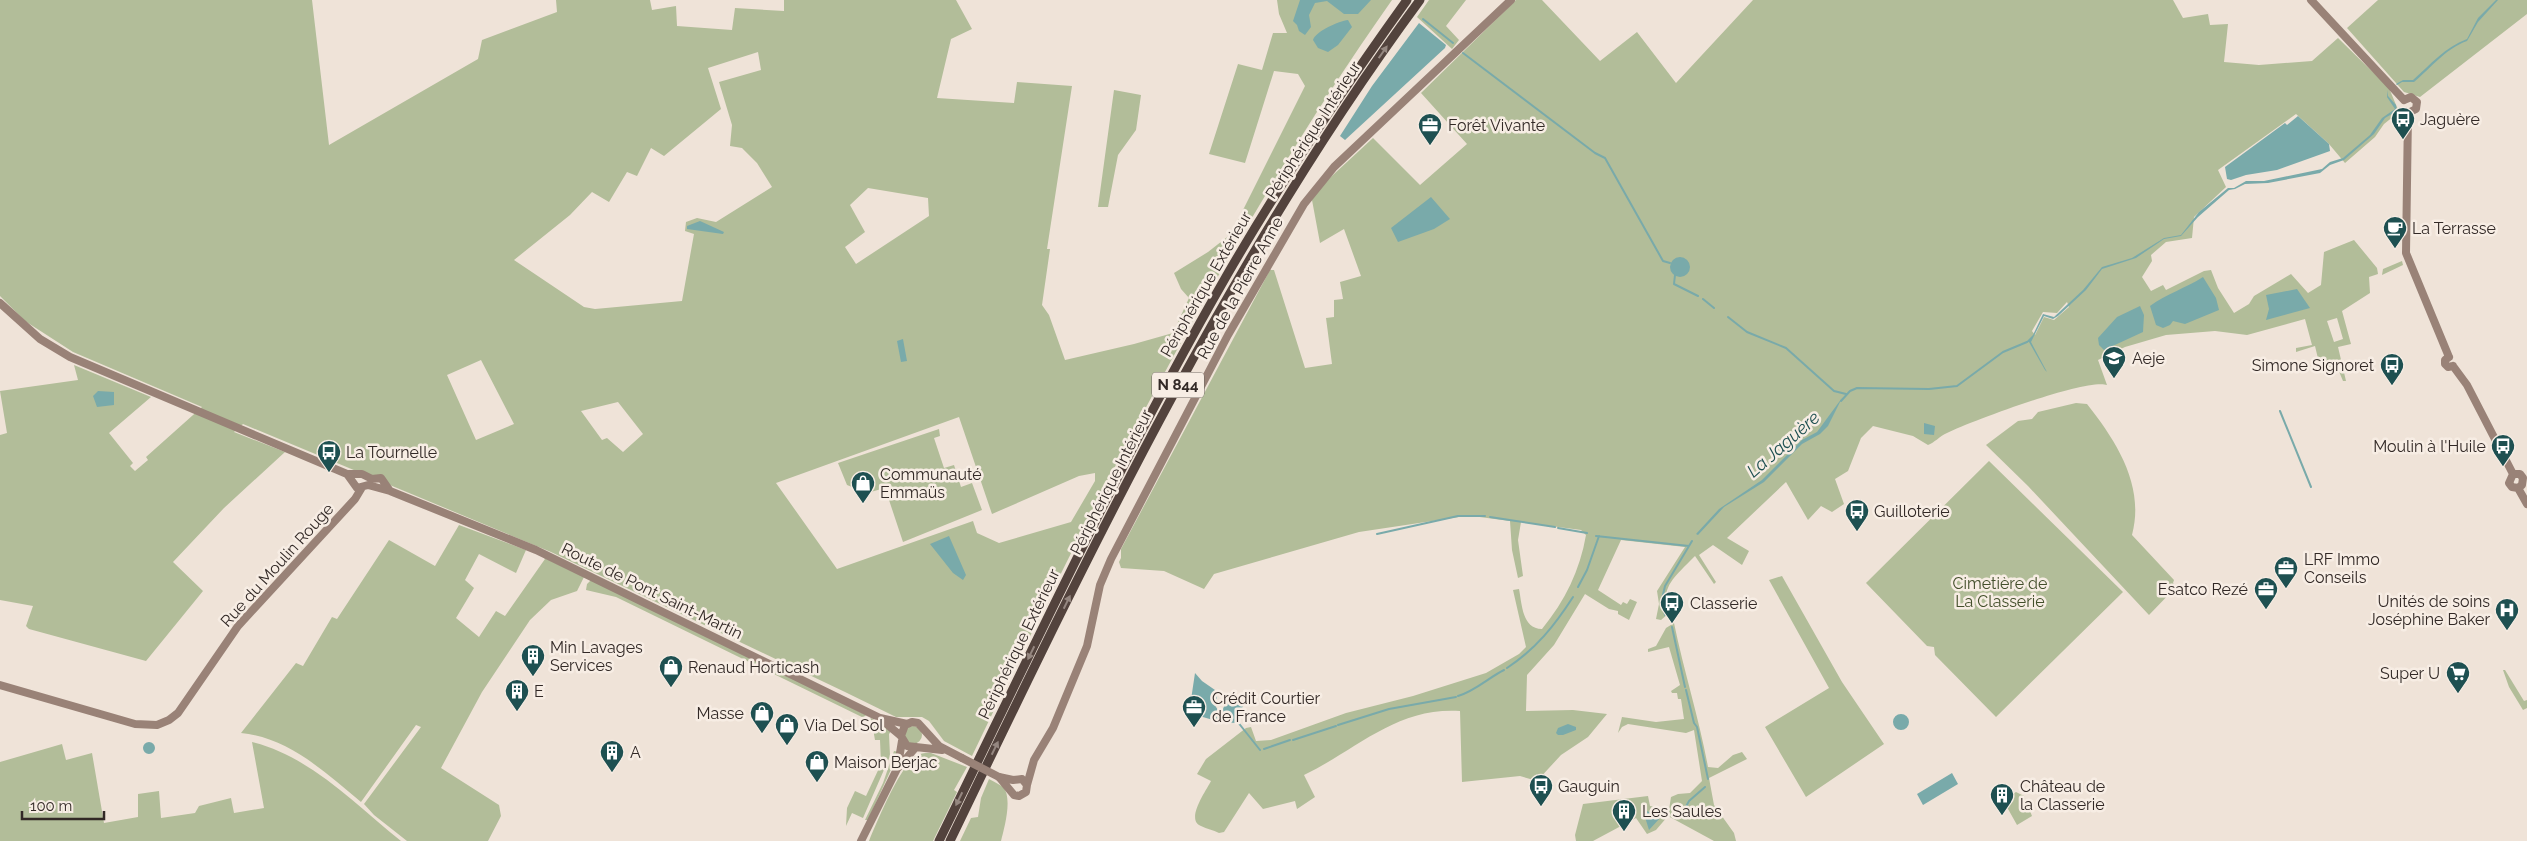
<svg xmlns="http://www.w3.org/2000/svg" width="2527" height="841" viewBox="0 0 2527 841" font-family="Raleway,sans-serif">
  <style>
    .green { fill: #b2bd99; fill-rule: evenodd }
    .water { fill: #79aaaa }
    .lines { fill: none; stroke-linecap: round; stroke-linejoin: round }
    .stream { stroke: #79aaaa; stroke-width: 2 }
    .secondary { stroke: #998277; stroke-width: 8 }
    .highway { stroke: #53433d; stroke-width: 9 }
    .secondary-bridge { stroke: #998277; stroke-width: 8 }
    .oneway { fill: #958780 }
    .labels { text-anchor: middle; dominant-baseline: central; stroke-width: 5; stroke-linejoin: round; paint-order: stroke }
    .shield { fill: #f7ede4; stroke: #6d645f; stroke-width: 1 }
    .shield-label { font-size: 15px; font-weight: bold; fill: #322926 }
    .poi-label { font-size: 16px; fill: #322926; stroke: #f7ede4; text-anchor: start }
    .street-label { font-size: 16px; fill: #322926; stroke: #f7ede4 }
    .park-label { font-size: 16px; fill: #434f2b; stroke: #f7ede4 }
    .water-label { font-size: 18px; font-style: italic; fill: #1e5051; stroke: #f7ede4 }
  </style>
  <rect width="100%" height="100%" fill="#efe3d8"/>
  <path class="green" d="M0,0H312L329,145L478,59L482,40L557,12L556,0H650L652,10L676,6L677,26L732,30L735,8L784,11V0H956L972,29L951,39L937,98L1014,103L1017,82L1072,86L1047,249H1050L1042,305L1049,315L1065,360L1134,344L1173,333L1189,298L1181,289L1174,273L1208,252L1231,234L1305,86L1298,74L1274,71L1245,163L1209,154L1238,64L1262,70L1273,33H1287L1279,14L1277,0H1392C1226,236 1097,496 972,756L944,741L929,721L922,717H896L845,692L551,552L243,424L234,432L285,452L224,508L173,562L203,591L146,661L29,629L26,626L33,606L0,600V435L7,433L0,391L78,380L74,365L151,397L109,433L133,463L130,466L135,471L148,460L146,457L202,407L73,352L25,321L0,296ZM758,52L761,70L719,82L732,125L730,146L742,148L757,163L772,187L716,222L697,218L686,222L685,231L694,234L682,301L595,309L584,307L514,260L570,215L592,192L609,202L627,172L637,176L651,148L664,156L721,109L708,68ZM868,188L928,198L929,216L856,264L845,247L865,232L850,205ZM481,360L514,424L476,440L447,375ZM618,402L643,434L623,452L607,438L602,440L581,411ZM959,417L992,514L1079,476L1095,473V481L1071,522L999,543L977,533L973,521L837,569L776,483Z
    M1429,0H1466L1446,26L1459,40L1452,49L1417,17Z
    M1516,0H1542L1600,61L1637,32L1676,83L1753,0H2173L2183,18L2208,14L2210,25L2228,24L2224,62L2259,65L2312,61L2338,38L2389,88L2399,112L2384,124L2375,137L2345,163L2329,144L2296,114L2218,170L2226,187L2194,217L2192,238L2166,242L2151,255L2152,261L2142,277L2151,291L2163,285L2166,290L2204,271L2211,270L2218,288L2234,313L2249,304L2254,296L2291,274L2308,293L2321,285L2324,252L2354,240L2377,268L2378,274L2369,277L2370,293L2342,311L2351,344L2338,347L2346,381H2343L2338,369L2321,371L2315,346L2296,352V348L2312,345L2305,319L2247,335L2215,331L2166,335L2125,347L2098,360L2107,385C2086,378 1972,421 1947,433C1940,436 1934,443 1928,445L1913,436L1873,426L1861,438L1848,471L1835,479L1844,504L1832,512L1821,506L1808,520L1786,482L1727,538L1749,551L1742,565L1713,545L1699,555L1716,582L1714,584L1695,556C1677,575 1659,586 1668,614L1661,620L1656,619L1659,604L1657,591L1685,547L1621,540L1598,590L1621,605L1623,602L1627,604L1630,599L1637,602L1629,620L1618,614V611L1609,609L1585,594L1554,645L1527,675L1526,711L1573,710L1607,714L1588,737L1561,755L1537,781L1520,776L1462,782L1460,711C1396,707 1358,749 1304,775L1315,797L1297,809L1295,801L1263,809L1249,793L1224,832L1219,833C1213,830 1207,829 1201,826C1185,820 1206,791 1211,781L1197,774L1206,759L1246,728L1251,727L1256,741L1271,740L1346,713L1413,696L1486,673L1519,654L1526,647L1513,590L1519,589C1522,604 1522,629 1542,629C1565,601 1580,570 1586,535L1581,530L1521,522L1518,540L1523,576L1518,578L1512,550L1510,521L1472,516L1459,517L1359,532L1214,574L1204,589L1164,571L1121,568L1119,562L1121,558V549L1270,270H1274L1305,368L1332,364L1326,318L1334,317V300L1343,299L1340,282L1361,276L1344,229L1320,243L1312,200L1321,186L1373,138L1420,185L1467,144L1421,93ZM2067,302L2069,307L2054,320L2044,317L2035,335L2032,331L2043,312L2057,313ZM2337,318L2343,339L2334,342L2327,321Z
    M2378,0H2527V14L2420,97L2404,92L2347,28Z
    M1114,90L1141,95L1136,130L1118,155L1108,207H1098Z
    M2402,261L2403,265L2382,275L2383,269Z
    M2076,403L2087,404C2117,442 2145,486 2132,535L2174,580L2173,583L2176,587L2149,615L2028,486L1986,445L2018,421L2032,419L2038,412Z
    M939,429L940,436L934,438L944,468L954,465L961,487L972,483L982,510L903,542L885,488L867,493L847,485L838,463Z
    M1989,461L2123,592L1996,717L1935,655L1934,647L1927,646L1866,583Z
    M459,525L526,550L516,573L479,554L465,580L474,588L456,618L479,637L496,611L505,616L545,559L543,557L584,577L577,591L551,600L530,620L482,692L441,768L499,805L501,816L488,841H407L374,815L364,804L421,727L416,725L361,802C325,772 289,738 241,733L296,663L303,666L332,617L337,619L389,540L435,566Z
    M1782,576L1842,682L1884,744L1806,797L1765,727L1829,688L1769,580Z
    M592,579L866,715L864,717L866,719L616,597L586,590L587,584Z
    M1674,623C1684,672 1699,718 1708,767L1718,768L1733,755L1742,752L1747,759L1709,778L1714,805L1734,833L1736,841H1714L1668,816L1656,830L1647,834L1636,818L1593,841H1576L1575,835L1583,804L1648,796L1650,806L1669,810L1671,797L1678,794L1690,793L1702,781L1694,730L1686,733L1628,724L1622,727L1618,733L1622,717L1656,722L1684,719L1681,699H1678L1677,693H1672L1671,691L1680,685L1669,647L1648,652V649L1656,646L1666,628Z
    M2503,670H2505L2524,701L2527,700V708L2523,710L2509,687Z
    M871,718L892,730L889,734L890,756L863,818L852,813L846,826L847,808L855,791L866,796L881,764L880,740H875L873,729L867,722Z
    M904 735a9 9 0 1 1 18 0a9 9 0 1 1-18 0Z
    M252,742C310,756 356,805 401,841H0V762L62,744L66,760L92,753L104,823L138,817V794L159,791L161,818L195,813L199,806L231,798L234,813L264,808Z
    M894,751L899,752L868,820H865L883,783Z
    M931,753L967,767L954,790L957,792L933,841H869C878,819 897,774 913,758C918,753 924,753 931,753Z
    M989,779C994,782 999,784 1003,787C1013,798 1004,829 1001,841H960L971,818L978,817L981,798Z
    M2016,792L2024,796L2032,816L2017,825L2003,800Z"/>
  <path class="water" d="M1300,0H1371L1358,14H1344L1327,1L1315,3L1309,15L1311,27L1305,35L1299,31L1297,25L1293,21Z
    M2496,0H2498L2478,22L2467,41C2445,49 2432,67 2414,82H2402L2397,85L2396,84L2403,80H2413C2430,65 2445,47 2467,39L2478,18Z
    M1348,20L1352,27L1338,45L1328,52L1318,48L1313,40C1316,31 1339,21 1348,20Z
    M1419,23L1446,45L1445,48L1345,140L1340,136L1372,86Z
    M2388,90V96L2396,105L2397,111L2385,118L2374,134L2344,160L2330,165L2320,173L2268,183L2245,184L2235,189L2229,190L2198,217L2181,236L2164,239L2136,258L2102,269L2086,290L2058,316L2053,319L2044,316L2031,342L2047,372L2045,370L2029,342L2025,343L2033,335L2043,314L2054,317L2083,290L2102,267L2132,258L2164,238L2181,235L2199,212L2228,188H2234L2246,181H2264L2322,169L2330,162L2343,158L2370,135L2382,118L2395,109L2387,97Z
    M2298,116L2329,144L2330,151L2277,170L2246,175L2231,180L2227,179L2225,167L2285,123L2287,125Z
    M1431,197L1450,219L1434,229L1398,242L1391,228Z
    M700,221L724,232L723,234L687,229V226Z
    M1670 267a10 10 0 1 1 20 0a10 10 0 1 1-20 0Z
    M2203,277L2216,298L2219,310L2185,324L2173,321L2170,325L2163,328L2156,325L2150,306C2166,294 2186,288 2203,277Z
    M2297,289L2310,308L2266,320L2269,309L2266,295Z
    M2140,306L2144,315L2143,332L2104,350L2099,345L2098,338L2117,317Z
    M903,339L907,361L901,362L897,341Z
    M98,391L114,392V405L97,407L93,396Z
    M1842,398L1828,426L1820,434L1802,444L1764,482L1724,507L1698,535L1696,534L1719,509L1762,480L1802,440L1817,432Z
    M1924,423L1935,426L1934,435L1924,434Z
    M949,536L966,575L963,580L953,573L930,544Z
    M1195,673L1202,681L1215,690L1217,698L1214,704L1218,710L1223,709L1229,694L1239,696L1243,706L1236,723L1220,722L1189,713Z
    M1893 722a8 8 0 1 1 16 0a8 8 0 1 1-16 0Z
    M1568,724L1576,727V730L1563,735H1558L1556,733L1558,728Z
    M143 748a6 6 0 1 1 12 0a6 6 0 1 1-12 0Z
    M1952,773L1958,784L1923,805L1917,794Z
    M1647,811L1660,818L1649,830L1645,817Z"/>
  <g class="lines">
    <path class="stream" d="M1423,19L1453,43
      M1463,53L1595,153L1605,158L1663,261L1670,263
      M1675,275L1674,284L1698,296
      M1703,299L1714,308
      M1728,317L1747,332L1786,348L1834,391L1846,394
      M1841,401L1850,391L1857,388L1929,389L1957,386L2003,352L2027,342
      M2280,411L2311,487
      M1490,517L1555,527
      M1558,528L1587,533
      M1377,534L1458,516H1485
      M1596,536L1689,546
      M1578,587L1587,570L1599,536
      M1665,615L1662,599L1665,586L1692,541
      M1672,627L1685,687
      M1507,668C1536,649 1555,625 1573,597
      M1686,690L1694,723L1697,727L1708,779
      M1458,696C1475,691 1488,678 1504,670
      M1237,721L1260,750
      M1338,725L1389,709L1456,697
      M1293,740L1336,726
      M1264,749L1290,740
      M1683,812L1689,801L1705,787"/>
    <path class="secondary" d="M2311,0L2404,100
      M2404,100L2411,97L2417,102L2416,109L2408,113
      M2408,113L2406,253L2449,357
      M0,303L40,339L70,357L347,474L357,488L368,485L390,491
      M2449,357L2445,360V364L2448,367L2453,366
      M2453,366L2467,385L2513,474
      M347,474H362L372,479L381,478L390,491L536,550L880,718L907,724
      M2513,474H2520L2523,478L2522,485L2518,488
      M2513,474L2509,483L2512,487L2518,488
      M2518,488L2527,504
      M0,685L135,724L157,725L169,720L178,713L238,626L355,499L361,489
      M883,721L901,736L907,746L942,750
      M901,736L905,725L912,722L918,723L939,746L962,758
      M898,765L902,741
      M999,777L1013,780L1022,779L1027,785L1026,792L1019,796L1014,795Z
      M1027,785L1034,760L1053,728L1087,646L1100,585L1111,559L1228,335L1304,204L1334,167L1511,0
      M861,841L897,769L916,747"/>
    <path class="highway" d="M939,841C1032,651 1121,459 1227,275C1282,180 1343,89 1407,0
      M950,841C1090,551 1228,260 1420,0"/>
    <path class="secondary-bridge" d="M962,758L999,777"/>
  </g>
  <defs><path id="oneway-solid" d="M-6-.8H1V-3.2L6.5 0L1 3.2V.8H-6Z" transform="scale(1.25)"/></defs>
  <g class="oneway">
    <use href="#oneway-solid" transform="translate(1383 52) rotate(-55)"/>
    <use href="#oneway-solid" transform="translate(1067 602) rotate(-64)"/>
    <use href="#oneway-solid" transform="translate(1031 653) rotate(116)"/>
    <use href="#oneway-solid" transform="translate(995 748) rotate(-64)"/>
    <use href="#oneway-solid" transform="translate(959 799) rotate(116)"/>
  </g>
  <defs>
    <g id="bus-pin" transform="scale(1.25)"><path d="M0 17L-7.5 6A9.5 9.5 0 1 1 7.5 6Z" fill="#1e5051" stroke="#f7ede4"/><path d="M-5-6H5V4H4V6H2V4H-2V6H-4V4H-5ZM-3.5-4V0h7V-4ZM-3.5 1.2v1.5H-2V1.2ZM2 1.2v1.5H3.5V1.2Z" fill="#fff"/></g>
    <g id="office-pin" transform="scale(1.25)"><path d="M0 17L-7.5 6A9.5 9.5 0 1 1 7.5 6Z" fill="#1e5051" stroke="#f7ede4"/><path d="M-6-3h4V-5.5h4V-3h4V5H-6ZM-1-4.5V-3h2v-1.5ZM-6 0V1H6V0Z" fill="#fff"/></g>
    <g id="cafe-pin" transform="scale(1.25)"><path d="M0 17L-7.5 6A9.5 9.5 0 1 1 7.5 6Z" fill="#1e5051" stroke="#f7ede4"/><path d="M-5.5-4.5H6V0H3Q3 3.5 0 3.5H-2.5Q-5.5 3.5-5.5 0ZM3-3.2v2h1.7v-2ZM-6 4.5H4V6H-6Z" fill="#fff"/></g>
    <g id="school-pin" transform="scale(1.25)"><path d="M0 17L-7.5 6A9.5 9.5 0 1 1 7.5 6Z" fill="#1e5051" stroke="#f7ede4"/><path d="M0-5L7-2L0 1L-7-2ZM-4 1L0 2.5L4 1V4Q0 6-4 4Z" fill="#fff"/></g>
    <g id="shop-pin" transform="scale(1.25)"><path d="M0 17L-7.5 6A9.5 9.5 0 1 1 7.5 6Z" fill="#1e5051" stroke="#f7ede4"/><path d="M-5-2.5h2.3a2.7 3.5 0 0 1 5.4 0H5L5.5 6h-11ZM-1.5-2.5h3a1.5 2.3 0 0 0-3 0Z" fill="#fff"/></g>
    <g id="hospital-pin" transform="scale(1.25)"><path d="M0 17L-7.5 6A9.5 9.5 0 1 1 7.5 6Z" fill="#1e5051" stroke="#f7ede4"/><path d="M-5-5h3v3.5h4V-5h3V5h-3V1.5h-4V5h-3Z" fill="#fff"/></g>
    <g id="building-pin" transform="scale(1.25)"><path d="M0 17L-7.5 6A9.5 9.5 0 1 1 7.5 6Z" fill="#1e5051" stroke="#f7ede4"/><path d="M-4-6H4V6H1V3H-1V6H-4ZM-2.5-4.3h1.7v1.8h-1.7ZM.8-4.3h1.7v1.8H.8ZM-2.5-1h1.7V.8h-1.7ZM.8-1h1.7V.8H.8Z" fill="#fff"/></g>
    <g id="supermarket-pin" transform="scale(1.25)"><path d="M0 17L-7.5 6A9.5 9.5 0 1 1 7.5 6Z" fill="#1e5051" stroke="#f7ede4"/><path d="M-6-5.5h2.5l.6 2H6L4.5 2H-2.5L-4.4-4H-6ZM-1.5 3.2a1.3 1.3 0 1 0 .1 0ZM3 3.2a1.3 1.3 0 1 0 .1 0Z" fill="#fff"/></g>
  </defs>
  <g fill-rule="evenodd">
    <use href="#bus-pin" x="2403" y="119"/>
    <use href="#office-pin" x="1430" y="125"/>
    <use href="#cafe-pin" x="2395" y="228"/>
    <use href="#school-pin" x="2114" y="358"/>
    <use href="#bus-pin" x="2392" y="365"/>
    <use href="#bus-pin" x="2503" y="446"/>
    <use href="#bus-pin" x="329" y="452"/>
    <use href="#shop-pin" x="863" y="483"/>
    <use href="#bus-pin" x="1857" y="511"/>
    <use href="#office-pin" x="2286" y="568"/>
    <use href="#office-pin" x="2266" y="589"/>
    <use href="#bus-pin" x="1672" y="603"/>
    <use href="#hospital-pin" x="2507" y="610"/>
    <use href="#building-pin" x="533" y="656"/>
    <use href="#shop-pin" x="671" y="667"/>
    <use href="#supermarket-pin" x="2458" y="673"/>
    <use href="#building-pin" x="517" y="691"/>
    <use href="#office-pin" x="1194" y="707"/>
    <use href="#shop-pin" x="762" y="713"/>
    <use href="#shop-pin" x="787" y="725"/>
    <use href="#building-pin" x="612" y="752"/>
    <use href="#shop-pin" x="817" y="762"/>
    <use href="#bus-pin" x="1541" y="786"/>
    <use href="#building-pin" x="2002" y="795"/>
    <use href="#building-pin" x="1624" y="811"/>
  </g>
  <g class="labels">
    <rect class="shield" x="1152" y="372.5" width="52" height="25" rx="4"/>
    <g class="shield-label">
      <text x="1178" y="385">N 844</text>
    </g>
    <g class="poi-label">
      <text x="2420" y="119">Jaguère</text>
      <text x="1448" y="125">Forêt Vivante</text>
      <text x="2412" y="228">La Terrasse</text>
      <text x="2132" y="358">Aeje</text>
      <text x="2374" y="365" text-anchor="end">Simone Signoret</text>
      <text x="2486" y="446" text-anchor="end">Moulin à l'Huile</text>
      <text x="346" y="452">La Tournelle</text>
      <text x="880" y="474">Communauté<tspan x="880" dy="18">Emmaüs</tspan></text>
      <text x="1874" y="511">Guilloterie</text>
      <text x="2304" y="559">LRF Immo<tspan x="2304" dy="18">Conseils</tspan></text>
      <text x="2248" y="589" text-anchor="end">Esatco Rezé</text>
      <text x="2490" y="601" text-anchor="end">Unités de soins<tspan x="2490" dy="18">Joséphine Baker</tspan></text>
      <text x="1690" y="603">Classerie</text>
      <text x="550" y="647">Min Lavages<tspan x="550" dy="18">Services</tspan></text>
      <text x="688" y="667">Renaud Horticash</text>
      <text x="2440" y="673" text-anchor="end">Super U</text>
      <text x="534" y="691">E</text>
      <text x="1212" y="698">Crédit Courtier<tspan x="1212" dy="18">de France</tspan></text>
      <text x="744" y="713" text-anchor="end">Masse</text>
      <text x="804" y="725">Via Del Sol</text>
      <text x="630" y="752">A</text>
      <text x="834" y="762">Maison Berjac</text>
      <text x="1558" y="786">Gauguin</text>
      <text x="2020" y="786">Château de<tspan x="2020" dy="18">la Classerie</tspan></text>
      <text x="1642" y="811">Les Saules</text>
    </g>
    <g class="street-label">
      <text transform="translate(1313 130) rotate(-57)">Périphérique Intérieur</text>
      <text transform="translate(1206 284) rotate(-60)">Périphérique Extérieur</text>
      <text transform="translate(1240 288) rotate(-61)">Rue de la Pierre Anne</text>
      <text transform="translate(1111 482) rotate(-63)">Périphérique Intérieur</text>
      <text transform="translate(277 565) rotate(-48)">Rue du Moulin Rouge</text>
      <text transform="translate(652 591) rotate(26)">Route de Pont Saint-Martin</text>
      <text transform="translate(1019 644) rotate(-64)">Périphérique Extérieur</text>
    </g>
    <g class="park-label">
      <text x="2000" y="583">Cimetière de<tspan x="2000" dy="18">La Classerie</tspan></text>
    </g>
    <g class="water-label">
      <text transform="translate(1783 444) rotate(-41)">La Jaguère</text>
    </g>
  </g>
  <path d="M22 811v8h82v-8" fill="none" stroke="#322926" stroke-width="2.5"/>
  <text x="30" y="811" font-size="15" fill="#322926" stroke="#f7ede4" stroke-width="4" paint-order="stroke">100 m</text>
</svg>
